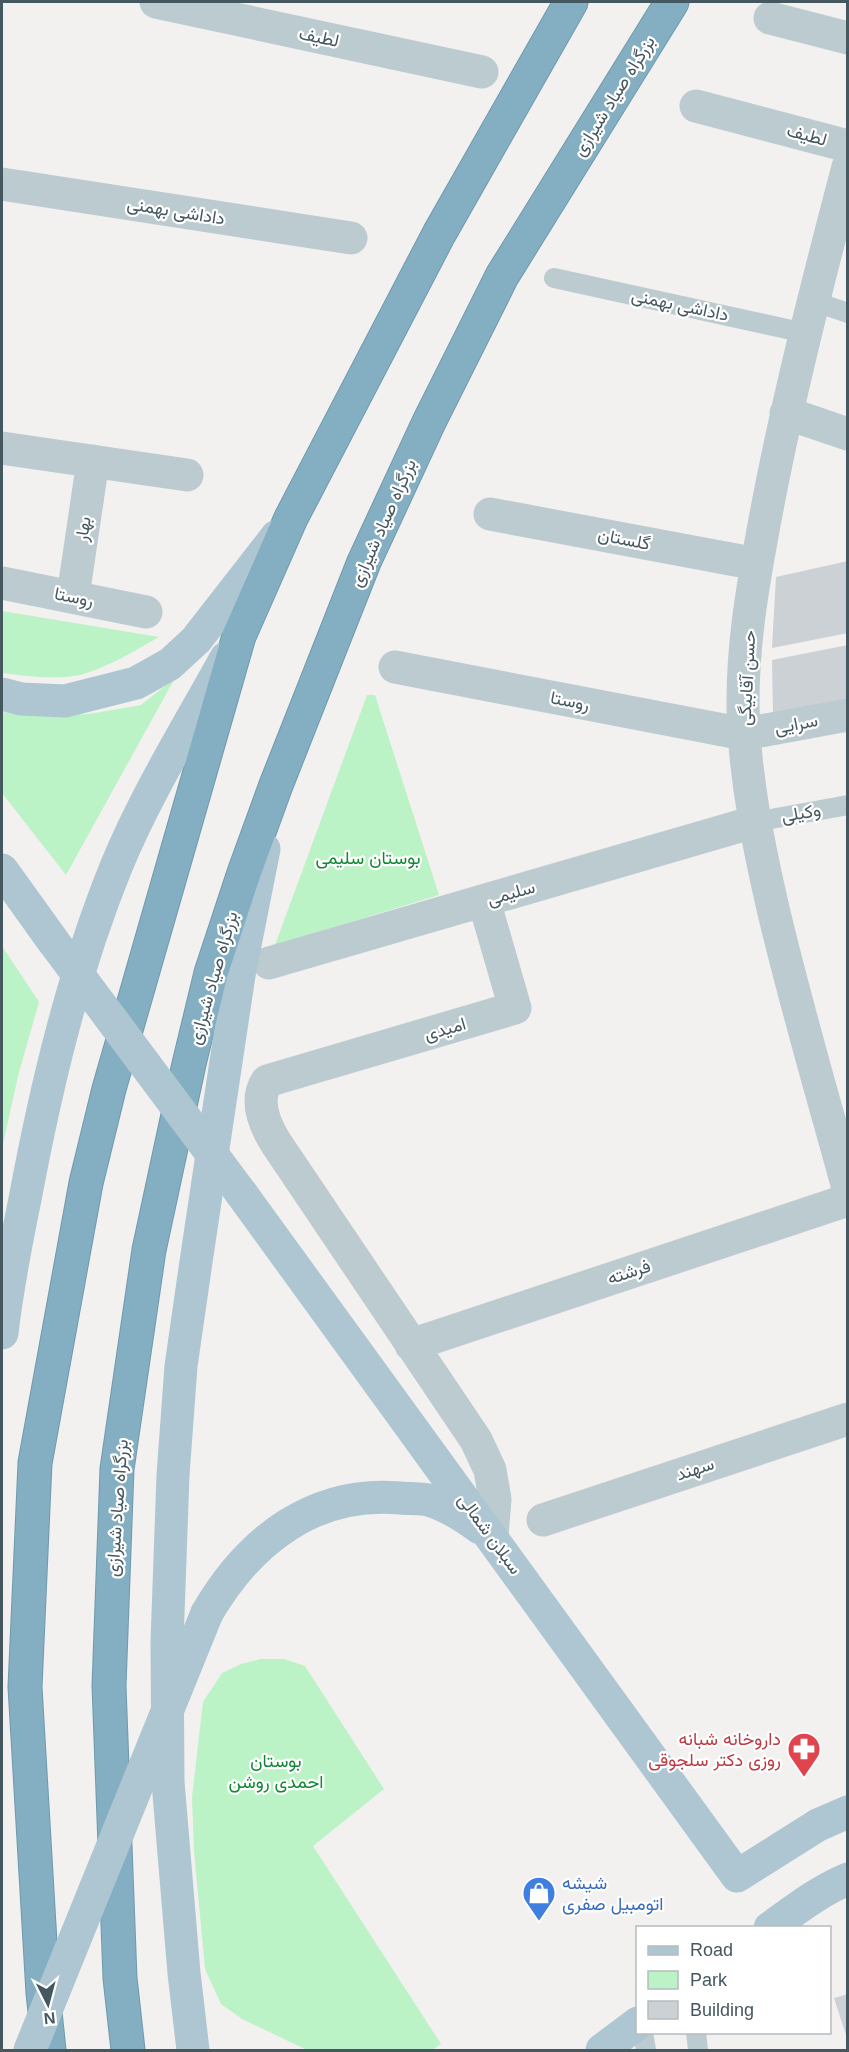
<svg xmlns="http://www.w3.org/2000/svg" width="849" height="2052" viewBox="0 0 849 2052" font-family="Arial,Vazirmatn,sans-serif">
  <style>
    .green { fill: #bbf3c6 }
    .building { fill: #cbd1d5 }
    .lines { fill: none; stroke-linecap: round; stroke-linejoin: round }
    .highway-casing { stroke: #6f9aae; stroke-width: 35 }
    .lane { stroke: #bccbd0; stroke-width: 20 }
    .street { stroke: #bccbd0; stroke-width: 33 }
    .primary { stroke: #adc6d1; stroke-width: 33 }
    .highway { stroke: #84afc2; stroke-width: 33 }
    .primary-bridge { stroke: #adc6d1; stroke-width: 33 }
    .labels { text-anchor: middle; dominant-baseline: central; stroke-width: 4.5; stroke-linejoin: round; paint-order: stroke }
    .street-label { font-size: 18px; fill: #46585f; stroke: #fff }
    .park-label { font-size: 18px; fill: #108734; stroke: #fff }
    .health-label { font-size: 18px; fill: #be3a42; stroke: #fff; text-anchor: end }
    .shop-label { font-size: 18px; fill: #366cbe; stroke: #fff; text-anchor: start }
  </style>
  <rect width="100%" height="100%" fill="#f3f0f0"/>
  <path class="green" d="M2,611L159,637C135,651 106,668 80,675C56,680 26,676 2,673Z
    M175,678L66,875L2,793V712L41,716L89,714L141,705Z
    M367,695H375L439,895L275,945Z
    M2,946L39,1002L18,1076L2,1149Z
    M261,1659H284L305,1666L384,1789L313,1846L441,2044L432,2050H307L242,2019L221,2004L205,1969L194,1851L192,1797L203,1702L222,1673L241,1664Z"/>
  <path class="building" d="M848,561V633L772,648L776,577Z
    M848,645V705L773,713L772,660Z
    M848,1994V2038H847L834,1998Z"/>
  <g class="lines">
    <g class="highway-casing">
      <path id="highway" d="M49,2050L43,1993L25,1687L35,1463L86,1183L109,1089L239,636L291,518L439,234L571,2
        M128,2050L120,1978L109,1686L117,1469L149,1250L189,1064L211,973L244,873L276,785L364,562L429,422L502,276L672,2"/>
    </g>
    <path class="lane" d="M554,278L805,333
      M813,301L848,313
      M754,822L848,805
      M643,2032L646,2050
      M696,2032L698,2050"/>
    <path class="street" d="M156,2L482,72
      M770,18L848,38
      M696,106L848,146
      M848,167C818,281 789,394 767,509C753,583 739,658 744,733C748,792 759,847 772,904C794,999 822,1093 848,1188
      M2,184L351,238
      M786,413L848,434
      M2,448L187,475
      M490,514L757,564
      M2,583L146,612
      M73,596L93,461
      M395,667L744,734L848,715
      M484,901L515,1008L267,1081C254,1101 264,1124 276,1143L476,1440L490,1470L495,1499L492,1536
      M269,963L754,822
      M411,1345L848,1200
      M543,1520L848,1419"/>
    <path class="primary" d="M2,694L21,699L65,701L136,683L170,664L196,640L277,536
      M2,870L53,941
      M241,1193L737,1876L818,1825L848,1812
      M2,1333C7,1288 16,1243 25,1199C46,1087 73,973 116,867C146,794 188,727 226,658
      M207,1613C249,1541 314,1490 400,1498C410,1499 423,1498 432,1501C450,1507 465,1517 480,1528
      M770,1928C795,1910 819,1891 848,1879
      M193,2050L184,1973L168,1782L167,1642L173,1475L181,1366L197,1255L239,975L264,849
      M602,2050L638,2023"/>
    <use href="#highway" class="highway"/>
    <path class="primary-bridge" d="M53,941L241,1193
      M30,2050L207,1613"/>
  </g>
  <defs>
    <g id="pharmacy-pin" transform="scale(1.725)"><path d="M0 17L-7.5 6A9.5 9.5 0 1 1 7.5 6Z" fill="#e0444e" stroke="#fff"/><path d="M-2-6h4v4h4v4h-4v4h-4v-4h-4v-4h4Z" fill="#fff"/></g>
    <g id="shop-pin" transform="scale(1.725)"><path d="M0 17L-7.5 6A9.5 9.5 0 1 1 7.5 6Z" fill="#3f7fe0" stroke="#fff"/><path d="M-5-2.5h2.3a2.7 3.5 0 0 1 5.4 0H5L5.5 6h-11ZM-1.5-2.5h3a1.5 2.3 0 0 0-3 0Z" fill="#fff"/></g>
  </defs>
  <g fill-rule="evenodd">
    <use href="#pharmacy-pin" x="804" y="1749"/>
    <use href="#shop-pin" x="539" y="1893"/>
  </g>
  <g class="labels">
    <g class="street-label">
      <text transform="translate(319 37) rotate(12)">لطیف</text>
      <text transform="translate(614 96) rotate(-58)">بزرگراه صیاد شیرازی</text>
      <text transform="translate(807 135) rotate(15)">لطیف</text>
      <text transform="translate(176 211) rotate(9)">داداشی بهمنی</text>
      <text transform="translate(680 305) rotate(12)">داداشی بهمنی</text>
      <text transform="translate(383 523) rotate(-66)">بزرگراه صیاد شیرازی</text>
      <text transform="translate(83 529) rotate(-82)">بهار</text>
      <text transform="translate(624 539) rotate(11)">گلستان</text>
      <text transform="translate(74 597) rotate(11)">روستا</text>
      <text transform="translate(747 678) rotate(-87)">حسن آقابیگی</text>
      <text transform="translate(570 701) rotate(11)">روستا</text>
      <text transform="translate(796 724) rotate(-11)">سرایی</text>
      <text transform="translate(801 813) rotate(-10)">وکیلی</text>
      <text transform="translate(511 893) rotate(-16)">سلیمی</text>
      <text transform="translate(213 978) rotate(-74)">بزرگراه صیاد شیرازی</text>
      <text transform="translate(445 1029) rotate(-16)">امیدی</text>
      <text transform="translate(629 1272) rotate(-18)">فرشته</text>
      <text transform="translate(695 1469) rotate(-18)">سهند</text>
      <text transform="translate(117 1508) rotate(-86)">بزرگراه صیاد شیرازی</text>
      <text transform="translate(490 1534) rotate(54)">سبلان شمالی</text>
    </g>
    <g class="park-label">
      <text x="368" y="858">بوستان سلیمی</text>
      <text x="276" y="1761">بوستان<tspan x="276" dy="21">احمدی روشن</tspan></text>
    </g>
    <g class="health-label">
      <text x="781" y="1739">داروخانه شبانه<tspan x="781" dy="21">روزی دکتر سلجوقی</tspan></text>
    </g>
    <g class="shop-label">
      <text x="562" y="1883">شیشه<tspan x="562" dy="21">اتومبیل صفری</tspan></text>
    </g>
  </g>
  <rect width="849" height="2052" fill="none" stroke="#46585f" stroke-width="6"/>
  <rect x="636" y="1926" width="195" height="108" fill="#ffffff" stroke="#b5bcbf" stroke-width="1.5"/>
  <rect x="648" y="1946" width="30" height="9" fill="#adc6d1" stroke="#b5bcbf" stroke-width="1.5"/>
  <text x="690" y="1956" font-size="18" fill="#46585f">Road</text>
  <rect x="648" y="1971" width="30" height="18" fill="#bbf3c6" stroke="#b5bcbf" stroke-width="1.5"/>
  <text x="690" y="1986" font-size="18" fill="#46585f">Park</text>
  <rect x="648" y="2001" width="30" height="18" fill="#cbd1d5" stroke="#b5bcbf" stroke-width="1.5"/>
  <text x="690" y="2016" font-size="18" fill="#46585f">Building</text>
  <g transform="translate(48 2004) rotate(174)" stroke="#ffffff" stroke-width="4.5" paint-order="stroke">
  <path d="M0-4.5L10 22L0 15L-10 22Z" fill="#46585f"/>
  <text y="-9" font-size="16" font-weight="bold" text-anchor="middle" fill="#46585f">N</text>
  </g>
</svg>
